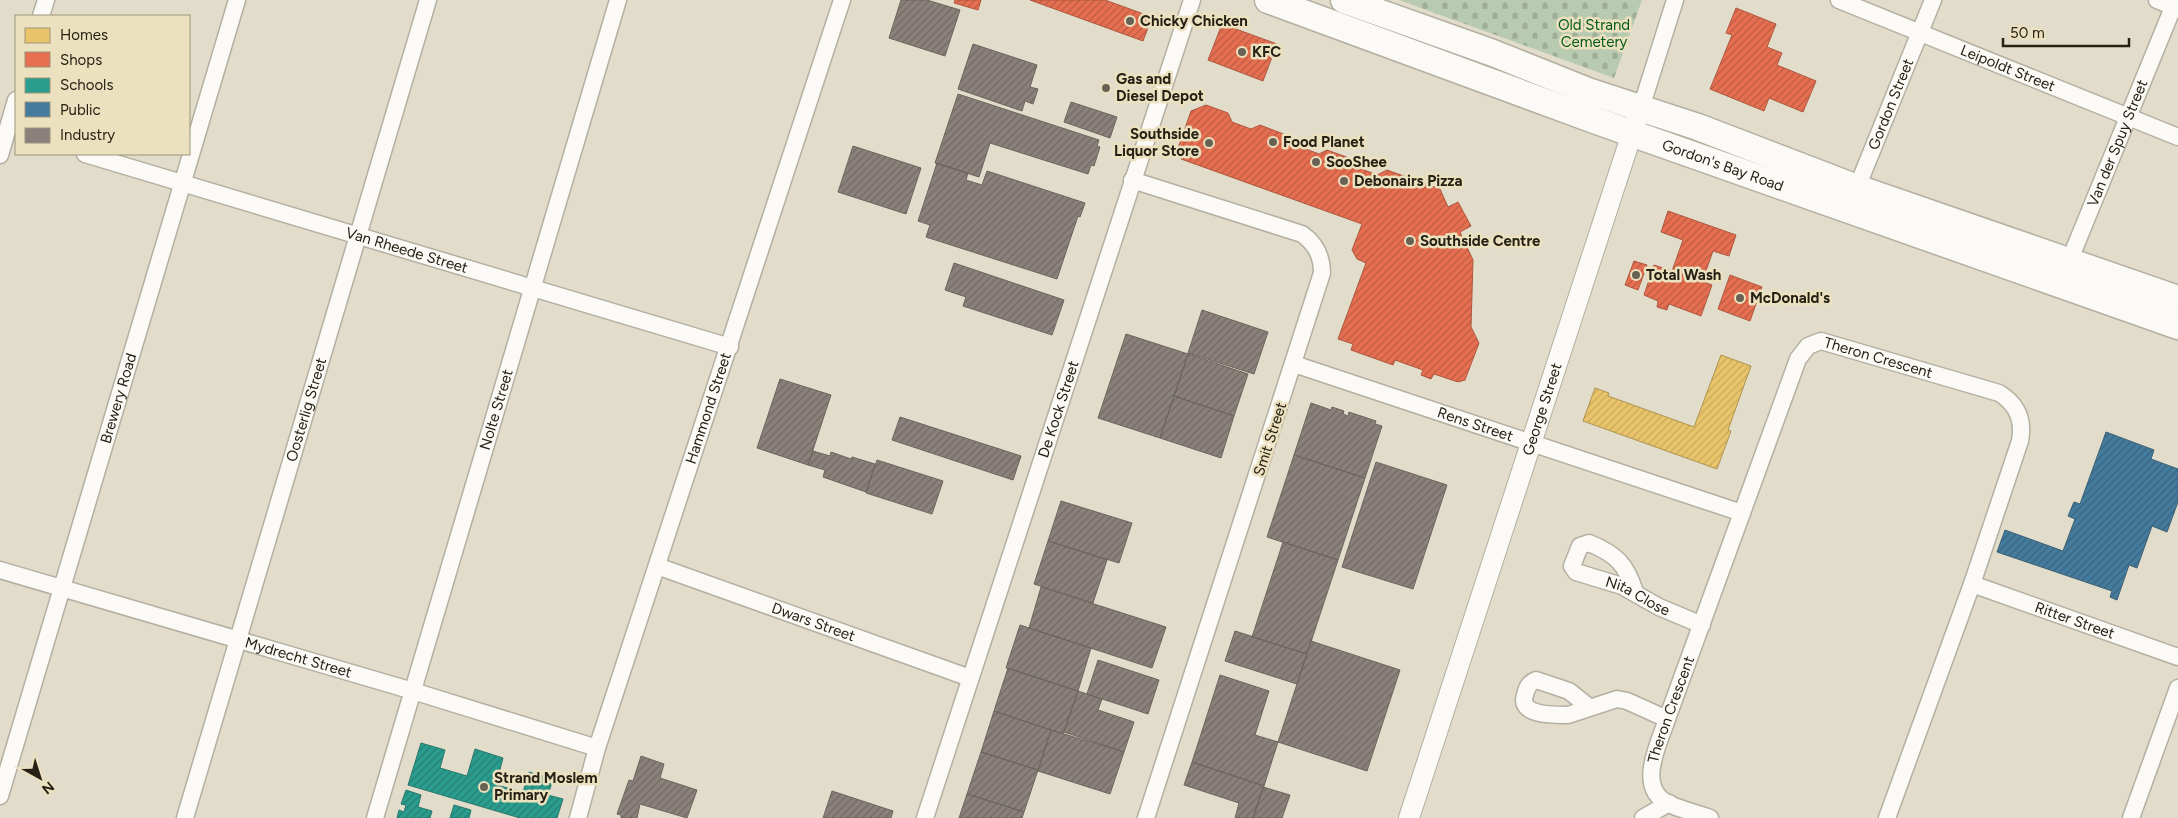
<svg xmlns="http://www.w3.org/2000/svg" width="2178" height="818" viewBox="0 0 2178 818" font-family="Figtree,sans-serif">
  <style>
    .cemetery { fill: url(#cemetery-stones) }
    .homes { fill: url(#homes-hatch); stroke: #ae9350 }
    .shops { fill: url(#shops-hatch); stroke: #ad583f }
    .schools { fill: url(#schools-hatch); stroke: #28786a }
    .public { fill: url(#public-hatch); stroke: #3b6074 }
    .industry { fill: url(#industry-hatch); stroke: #6c645d }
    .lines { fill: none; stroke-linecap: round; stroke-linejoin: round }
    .minor-casing { stroke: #b4afa1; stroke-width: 19 }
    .tertiary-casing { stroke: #b4afa1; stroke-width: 22 }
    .primary-casing { stroke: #b4afa1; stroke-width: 29 }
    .minor { stroke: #fbfaf7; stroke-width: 16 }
    .tertiary { stroke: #fbfaf7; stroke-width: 20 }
    .primary { stroke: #fbfaf7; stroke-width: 26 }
    .poi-dot { fill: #676254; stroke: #ece1bf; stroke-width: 2 }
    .labels { text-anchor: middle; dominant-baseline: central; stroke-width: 5; stroke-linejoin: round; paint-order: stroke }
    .poi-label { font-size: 15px; font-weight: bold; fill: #252115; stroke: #ece1bf; text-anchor: start }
    .park-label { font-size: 15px; fill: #015a1e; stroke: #ece1bf }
    .street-label { font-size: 15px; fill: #252115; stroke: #ece1bf }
  </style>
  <defs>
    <pattern id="cemetery-stones" width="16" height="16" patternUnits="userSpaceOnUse" patternTransform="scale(1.25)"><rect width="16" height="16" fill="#b8cab0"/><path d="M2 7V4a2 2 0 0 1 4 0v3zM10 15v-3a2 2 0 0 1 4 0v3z" fill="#9ead96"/></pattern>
    <pattern id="homes-hatch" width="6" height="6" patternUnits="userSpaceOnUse" patternTransform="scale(1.25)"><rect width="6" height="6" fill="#e9c46a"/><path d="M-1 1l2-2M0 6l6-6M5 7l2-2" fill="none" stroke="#c8a85b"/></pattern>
    <pattern id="shops-hatch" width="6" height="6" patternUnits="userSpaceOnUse" patternTransform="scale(1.25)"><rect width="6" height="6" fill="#e76f51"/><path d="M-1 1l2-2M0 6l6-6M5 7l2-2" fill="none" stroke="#bb5b42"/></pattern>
    <pattern id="schools-hatch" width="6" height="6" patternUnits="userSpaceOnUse" patternTransform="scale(1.25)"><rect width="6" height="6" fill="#2a9d8f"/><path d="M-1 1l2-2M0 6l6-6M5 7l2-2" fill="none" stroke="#248074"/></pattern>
    <pattern id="public-hatch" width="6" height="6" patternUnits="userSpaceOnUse" patternTransform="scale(1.25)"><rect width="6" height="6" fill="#457b9d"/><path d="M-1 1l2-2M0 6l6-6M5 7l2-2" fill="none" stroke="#39647f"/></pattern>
    <pattern id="industry-hatch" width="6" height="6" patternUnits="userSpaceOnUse" patternTransform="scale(1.25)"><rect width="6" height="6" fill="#8a817c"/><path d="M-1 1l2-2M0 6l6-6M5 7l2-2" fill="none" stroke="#716964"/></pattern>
  </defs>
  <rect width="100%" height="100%" fill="#e2dcca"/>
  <path class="cemetery" d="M1399,0H1642L1614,78Z"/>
  <path class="homes" d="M1721,355L1751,366L1728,430L1731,431L1717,469L1583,421L1595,388L1609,393L1608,396L1694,427Z"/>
  <path class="shops" d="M955,0H981L978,10L954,3Z
    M1030,0H1105L1152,17L1143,41Z
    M1736,8L1776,24L1767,47L1782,53L1777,65L1816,81L1803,112L1769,98L1764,111L1710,89L1732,35L1726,33Z
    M1222,24L1277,44L1263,81L1208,60Z
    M1206,105L1228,113L1232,122L1251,129L1260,125L1286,135L1290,143L1319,154L1327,150L1355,160L1359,168L1377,175L1387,170L1440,189L1448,207L1458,202L1471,226L1460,232L1473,260L1471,327L1479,343L1465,380L1458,382L1434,374L1431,379L1421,375L1423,370L1395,360L1393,365L1351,350L1353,344L1338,339L1366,263L1357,259L1352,250L1362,224L1181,159L1177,151L1191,111Z
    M1668,211L1736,235L1729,256L1713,251L1702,282L1672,271L1683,240L1661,232Z
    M1634,261L1647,265L1638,290L1625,285Z
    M1654,265L1712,285L1701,316L1669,304L1667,310L1657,307L1658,301L1644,295Z
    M1730,275L1762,287L1750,321L1718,309Z"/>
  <path class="schools" d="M421,743L445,750L440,768L467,776L475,749L503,758L496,785L523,792L529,772L553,779L548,795L563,799L557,818H520L408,785Z
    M406,790L421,795L418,807L432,811L430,818H397L399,810L404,812L406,805L401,804Z
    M454,805L471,810L469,818H450Z"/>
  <path class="public" d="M2106,432L2154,450L2151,459L2178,469V502L2167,532L2152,526L2137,568L2129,565L2117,600L2110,597L2112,591L1997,552L2005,530L2063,551L2075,519L2068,516L2074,502L2080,504Z"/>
  <path class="industry" d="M901,0H927L960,10L945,56L889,38Z
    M973,44L1037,65L1030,87L1038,89L1033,104L1025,101L1022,111L958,89Z
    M958,94L1099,140L1097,146L1100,147L1094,166L1091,165L1088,174L990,143L979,177L935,163Z
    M1071,102L1117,117L1110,138L1064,122Z
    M853,146L921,168L906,214L838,192Z
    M937,163L968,173L966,180L982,185L987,171L1085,203L1080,217L1078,216L1057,279L926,237L930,225L918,221Z
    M954,263L1064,300L1052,335L963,306L966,297L945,290Z
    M1202,310L1268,332L1254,374L1188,353Z
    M1126,334L1188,354L1160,438L1098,418Z
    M1188,354L1248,374L1234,416L1174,396Z
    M780,379L831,395L808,465L757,448Z
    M1174,396L1234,416L1221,458L1160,438Z
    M1311,403L1331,410L1332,407L1344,411L1343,414L1348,416L1349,412L1376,421L1375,424L1382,426L1365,478L1294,455Z
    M900,417L1021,456L1013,480L892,440Z
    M813,451L830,456L831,452L851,459L852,457L875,464L866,492L823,477L825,470L808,465Z
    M1294,455L1365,478L1338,560L1267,537Z
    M877,460L943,481L932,514L866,493Z
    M1376,462L1447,485L1413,589L1342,567Z
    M1061,501L1132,523L1119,563L1048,541Z
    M1048,541L1107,560L1093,603L1034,584Z
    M1283,542L1338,560L1307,654L1252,637Z
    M1041,587L1166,627L1152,668L1029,628Z
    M1020,625L1091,648L1078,691L1006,668Z
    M1235,631L1307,654L1297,684L1225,661Z
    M1311,641L1400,670L1367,771L1278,742Z
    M1098,660L1159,680L1148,714L1087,694Z
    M1008,668L1078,691L1063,734L994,711Z
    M1220,675L1269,691L1255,735L1278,742L1264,786L1192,762Z
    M1078,691L1102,699L1098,710L1134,722L1124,752L1064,732Z
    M994,711L1051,730L1038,770L981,752Z
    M1051,730L1124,752L1110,794L1038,771Z
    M981,752L1038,770L1024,812L967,794Z
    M641,756L664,764L660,778L697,790L687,818L640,804L637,818H621V815L617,814L629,780L633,781Z
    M1192,762L1264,786L1253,818H1235L1239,803L1184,785Z
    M1263,787L1290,795L1282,818H1253Z
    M832,791L893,811L891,818H823Z
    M967,794L1024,812L1022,818H959Z"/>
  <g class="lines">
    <g class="minor-casing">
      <g id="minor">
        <path id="s1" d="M1839,0L2178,137"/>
        <path d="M2157,0L2178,9"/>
        <path d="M41,16L46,0"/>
        <path d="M1641,108L1675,0"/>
        <path id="s2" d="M85,154L730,347"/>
        <path d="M0,155L16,100"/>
        <path d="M1132,180L1302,234C1316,244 1322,256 1322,273L1146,818"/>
        <path id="s3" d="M1854,195L1933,0"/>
        <path id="s4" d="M2066,269L2176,0"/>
        <path id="s5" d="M1294,364L1742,513"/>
        <path id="s6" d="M657,566L970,678"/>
        <path id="s7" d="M0,570L413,691L597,748"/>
        <path id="s8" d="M1972,584L2178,657"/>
        <path id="s9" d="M1635,592C1626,564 1616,554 1589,543L1580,546L1572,566L1576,572L1622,586L1659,607L1702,625"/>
        <path d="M1589,707L1569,691L1536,680C1529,683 1527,687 1525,695C1518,716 1554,715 1568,715L1617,699L1627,701L1667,719"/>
        <path id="s10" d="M0,796L237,0"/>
        <path id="s11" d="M185,818L428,0"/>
        <path id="s12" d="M375,818L618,0"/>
        <path id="s13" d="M578,818L597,748L842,0"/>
        <path id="s14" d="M925,818L1192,0"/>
        <path d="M1643,818L1669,803"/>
        <path id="s15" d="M1710,818C1697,813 1682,810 1669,804C1635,788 1659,744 1667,719L1798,359L1808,346L1821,341L1999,393C2017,404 2024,420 2020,441L1972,584L1887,818"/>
        <path d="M2131,818L2178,688"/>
      </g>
    </g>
    <g class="tertiary-casing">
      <g id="tertiary">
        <path id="s16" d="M1409,818L1636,121"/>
      </g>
    </g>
    <g class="primary-casing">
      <g id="primary">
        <path id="s17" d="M1268,0L1594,120L2178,326"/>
        <path d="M1344,0L1493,53L1588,91L1698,127L1857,188L2178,299"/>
      </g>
    </g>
    <use href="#minor" class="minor"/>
    <use href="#tertiary" class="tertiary"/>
    <use href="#primary" class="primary"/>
  </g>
  <g class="poi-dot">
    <circle cx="1130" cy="21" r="5"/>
    <circle cx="1242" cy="52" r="5"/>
    <circle cx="1106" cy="88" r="5"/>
    <circle cx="1273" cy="142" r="5"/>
    <circle cx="1209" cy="143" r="5"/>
    <circle cx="1316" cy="162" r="5"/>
    <circle cx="1344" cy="181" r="5"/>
    <circle cx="1410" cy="241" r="5"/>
    <circle cx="1636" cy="275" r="5"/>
    <circle cx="1740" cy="298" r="5"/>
    <circle cx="484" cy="787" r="5"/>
  </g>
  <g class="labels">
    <g class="poi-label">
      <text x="1140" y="21">Chicky Chicken</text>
      <text x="1252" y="52">KFC</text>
      <text x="1116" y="79">Gas and<tspan x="1116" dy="17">Diesel Depot</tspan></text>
      <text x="1199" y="134" text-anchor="end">Southside<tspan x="1199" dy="17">Liquor Store</tspan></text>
      <text x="1283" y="142">Food Planet</text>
      <text x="1326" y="162">SooShee</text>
      <text x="1354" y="181">Debonairs Pizza</text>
      <text x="1420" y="241">Southside Centre</text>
      <text x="1646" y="275">Total Wash</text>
      <text x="1750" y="298">McDonald's</text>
      <text x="494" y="778">Strand Moslem<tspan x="494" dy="17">Primary</tspan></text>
    </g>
    <g class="park-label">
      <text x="1594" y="25">Old Strand<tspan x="1594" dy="17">Cemetery</tspan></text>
    </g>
    <g class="street-label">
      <text stroke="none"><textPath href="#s1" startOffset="182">Leipoldt Street</textPath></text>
      <text stroke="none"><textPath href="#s3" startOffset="98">Gordon Street</textPath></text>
      <text stroke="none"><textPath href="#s4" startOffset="136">Van der Spuy Street</textPath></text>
      <text stroke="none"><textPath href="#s17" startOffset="484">Gordon's Bay Road</textPath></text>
      <text stroke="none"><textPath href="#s2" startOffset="336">Van Rheede Street</textPath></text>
      <text stroke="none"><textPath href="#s15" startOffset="611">Theron Crescent</textPath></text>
      <text stroke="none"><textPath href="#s10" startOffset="415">Brewery Road</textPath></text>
      <text stroke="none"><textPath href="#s11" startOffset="426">Oosterlig Street</textPath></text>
      <text stroke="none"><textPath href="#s12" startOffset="426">Nolte Street</textPath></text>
      <text stroke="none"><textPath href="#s13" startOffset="430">Hammond Street</textPath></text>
      <text stroke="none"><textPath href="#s14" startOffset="430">De Kock Street</textPath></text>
      <text stroke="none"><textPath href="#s16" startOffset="430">George Street</textPath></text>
      <text stroke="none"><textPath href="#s5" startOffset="191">Rens Street</textPath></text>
      <text transform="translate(1270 439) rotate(-72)">Smit Street</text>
      <text stroke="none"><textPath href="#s9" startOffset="175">Nita Close</textPath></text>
      <text stroke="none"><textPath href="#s8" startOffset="109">Ritter Street</textPath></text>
      <text stroke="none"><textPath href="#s6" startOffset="166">Dwars Street</textPath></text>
      <text stroke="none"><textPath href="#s7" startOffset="311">Mydrecht Street</textPath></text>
      <text stroke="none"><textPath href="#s15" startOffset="148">Theron Crescent</textPath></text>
    </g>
  </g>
  <rect x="15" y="15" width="175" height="140" fill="#ece1bf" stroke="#9c947b"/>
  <rect x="25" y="28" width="25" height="15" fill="#e9c46a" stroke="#9c947b"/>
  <text x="60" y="40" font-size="15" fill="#252115">Homes</text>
  <rect x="25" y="52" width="25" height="15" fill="#e76f51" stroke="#9c947b"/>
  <text x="60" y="65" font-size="15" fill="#252115">Shops</text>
  <rect x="25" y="78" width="25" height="15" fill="#2a9d8f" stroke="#9c947b"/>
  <text x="60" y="90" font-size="15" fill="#252115">Schools</text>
  <rect x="25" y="102" width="25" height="15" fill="#457b9d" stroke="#9c947b"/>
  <text x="60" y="115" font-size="15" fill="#252115">Public</text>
  <rect x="25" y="128" width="25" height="15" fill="#8a817c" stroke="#9c947b"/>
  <text x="60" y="140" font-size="15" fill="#252115">Industry</text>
  <g transform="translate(40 778) rotate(141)" stroke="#ece1bf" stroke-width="4" paint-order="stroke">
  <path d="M0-4L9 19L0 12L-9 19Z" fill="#252115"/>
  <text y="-8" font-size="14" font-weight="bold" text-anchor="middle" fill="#252115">N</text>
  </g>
  <path d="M2003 38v8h126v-8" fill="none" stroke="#252115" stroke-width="2.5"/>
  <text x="2010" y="38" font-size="15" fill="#252115" stroke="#ece1bf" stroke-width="4" paint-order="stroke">50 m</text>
</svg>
